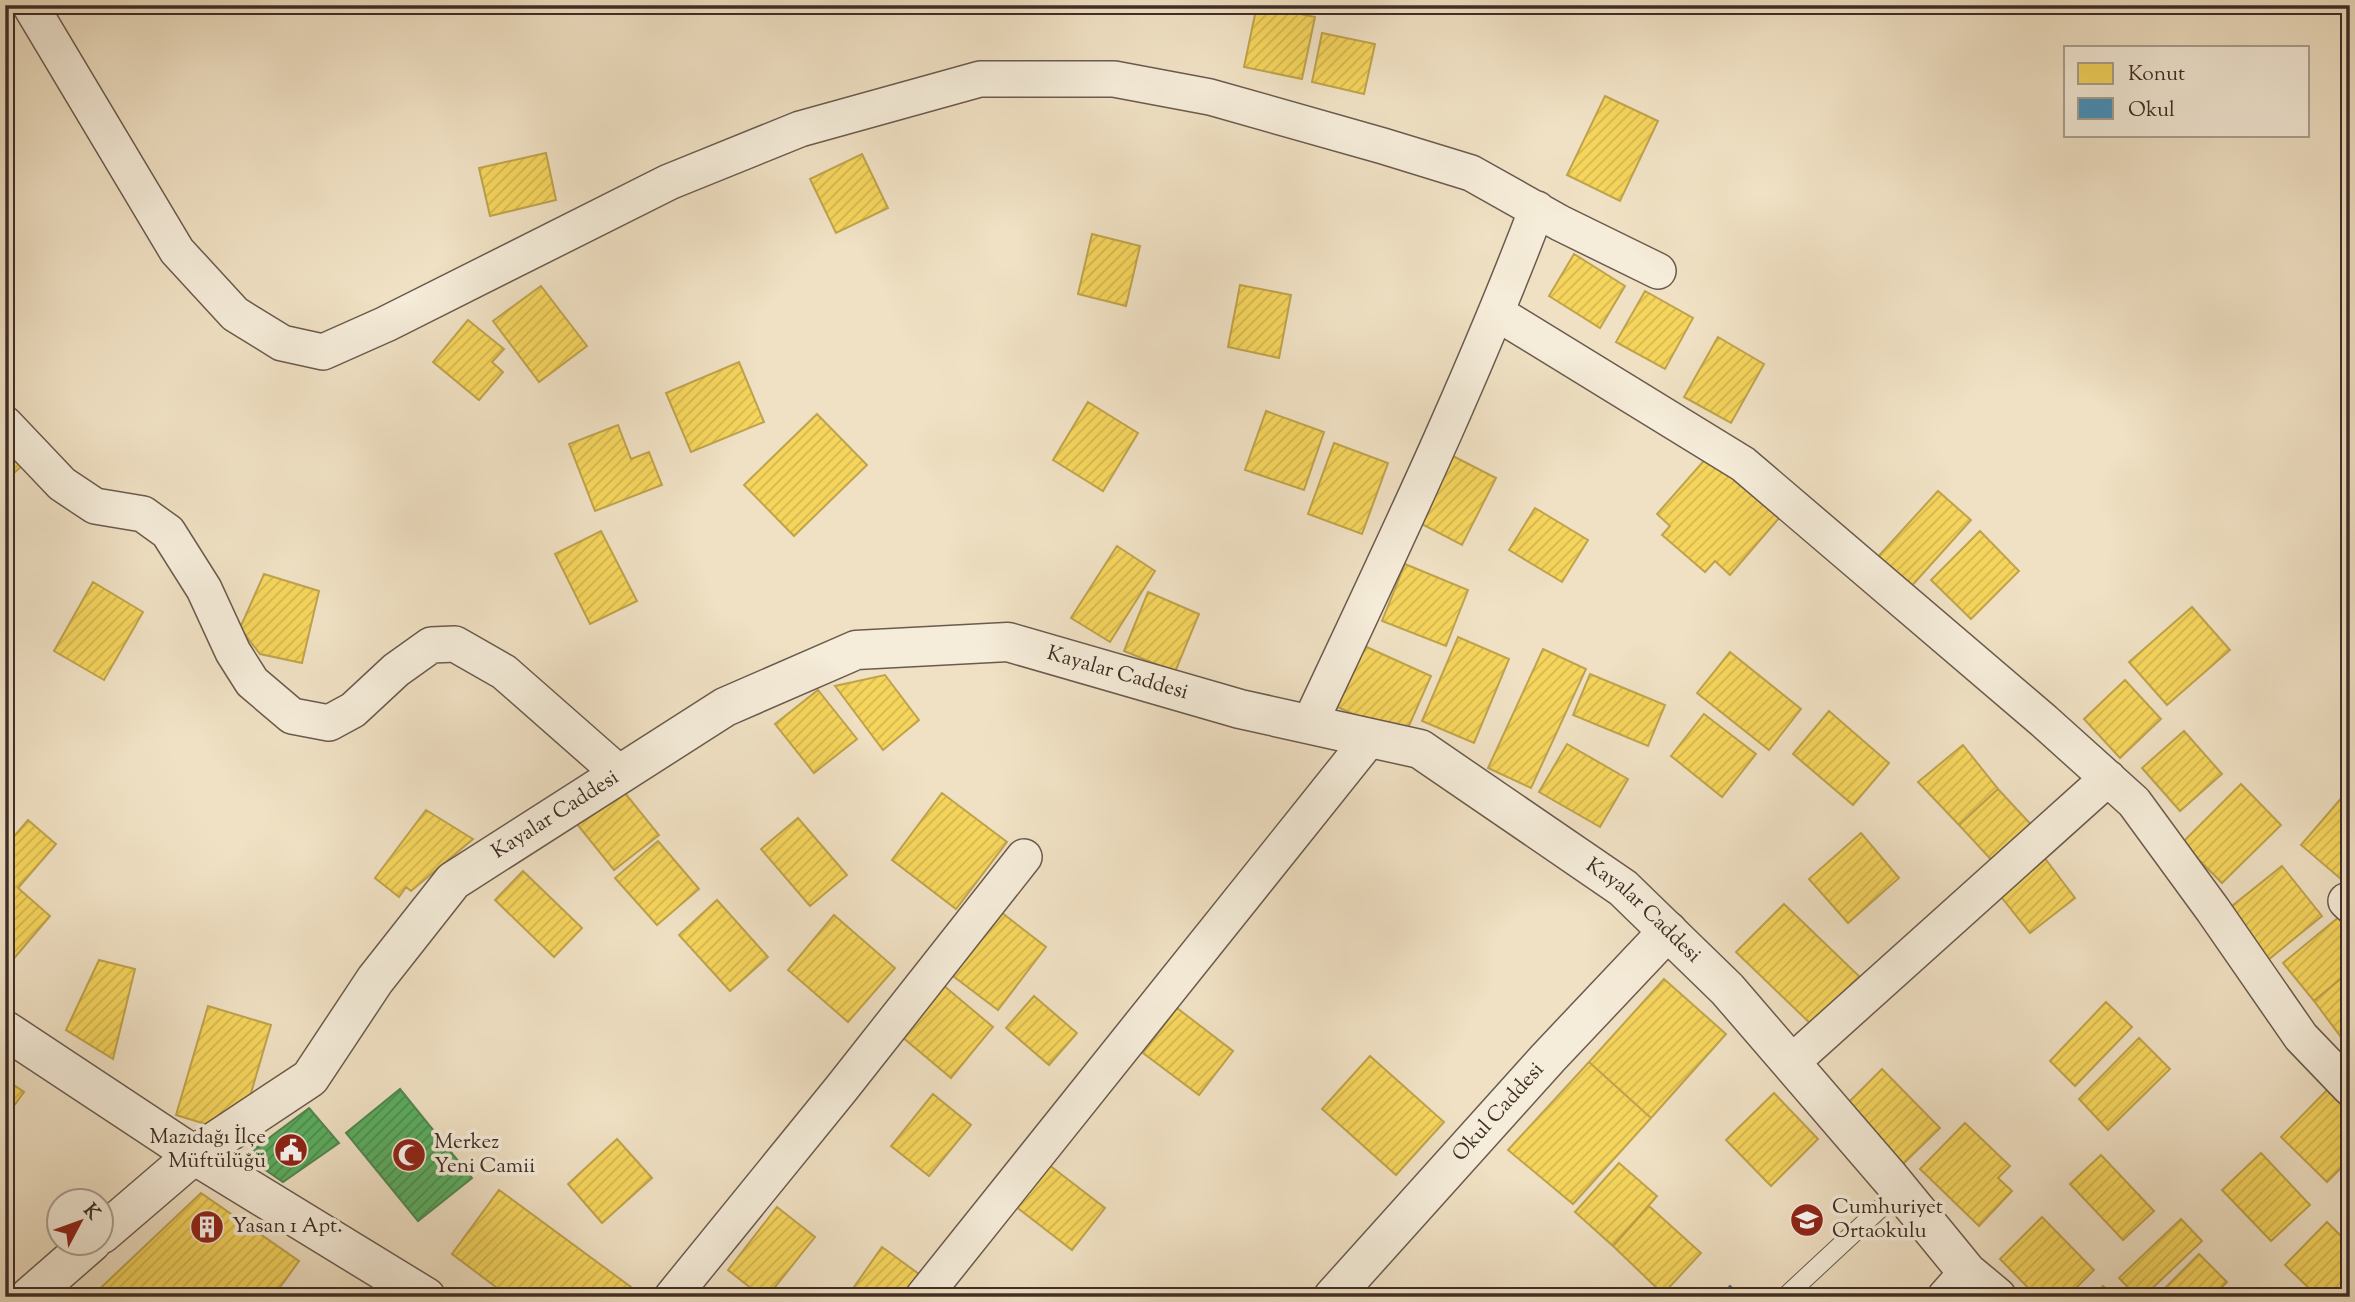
<svg xmlns="http://www.w3.org/2000/svg" width="2355" height="1302" viewBox="0 0 2355 1302" font-family="'Sorts Mill Goudy',serif">
  <style>
    .homes { fill: url(#homes-hatch); stroke: #bfa34c; stroke-width: 2 }
    .schools { fill: url(#schools-hatch); stroke: #427594; stroke-width: 2 }
    .public { fill: url(#public-hatch); stroke: #528850; stroke-width: 2 }
    .lines { fill: none; stroke-linecap: round; stroke-linejoin: round }
    .service-casing { stroke: #6b5b4e; stroke-width: 20 }
    .minor-casing { stroke: #6b5b4e; stroke-width: 38 }
    .tertiary-casing { stroke: #6b5b4e; stroke-width: 41 }
    .service { stroke: #f5ecd9; stroke-width: 18 }
    .minor { stroke: #f5ecd9; stroke-width: 35 }
    .tertiary { stroke: #f5ecd9; stroke-width: 38 }
    .labels { text-anchor: middle; dominant-baseline: central; stroke-width: 7; stroke-linejoin: round; paint-order: stroke }
    .street-label { font-size: 21px; fill: #3f2e27; stroke: #f5ecd9 }
    .poi-label { font-size: 21px; fill: #3f2e27; stroke: #f5ecd9; text-anchor: start }
  </style>
  <defs>
    <pattern id="homes-hatch" width="6" height="6" patternUnits="userSpaceOnUse" patternTransform="scale(1.75)"><rect width="6" height="6" fill="#f6d55c"/><path d="M-1 1l2-2M0 6l6-6M5 7l2-2" fill="none" stroke="#d4b750"/></pattern>
    <pattern id="schools-hatch" width="6" height="6" patternUnits="userSpaceOnUse" patternTransform="scale(1.75)"><rect width="6" height="6" fill="#4393c3"/><path d="M-1 1l2-2M0 6l6-6M5 7l2-2" fill="none" stroke="#39789e"/></pattern>
    <pattern id="public-hatch" width="6" height="6" patternUnits="userSpaceOnUse" patternTransform="scale(1.75)"><rect width="6" height="6" fill="#5aae61"/><path d="M-1 1l2-2M0 6l6-6M5 7l2-2" fill="none" stroke="#4c8e50"/></pattern>
  </defs>
  <rect width="100%" height="100%" fill="#f0e1c4"/>
  <filter id="stains"><feTurbulence type="fractalNoise" baseFrequency=".00286" numOctaves="4"/><feColorMatrix values="0 0 0 0 .2 0 0 0 0 .09 0 0 0 0 .02 0 0 0 .5 -.17"/></filter>
  <radialGradient id="worn" r=".72"><stop offset=".6" stop-color="#630" stop-opacity="0"/><stop offset="1" stop-color="#630" stop-opacity=".3"/></radialGradient>
  <path class="homes" d="M1257,5L1315,17L1302,79L1244,67Z
    M1322,33L1375,44L1364,94L1312,82Z
    M1605,96L1658,121L1620,201L1567,175Z
    M546,153L556,200L490,216L479,168Z
    M862,154L888,208L836,233L810,179Z
    M1092,234L1140,246L1126,306L1078,294Z
    M1574,254L1625,286L1600,328L1549,296Z
    M1240,285L1291,295L1279,358L1228,347Z
    M541,286L587,346L539,382L493,321Z
    M1645,291L1693,318L1665,369L1616,342Z
    M468,320L504,349L492,362L503,372L479,400L433,362Z
    M1718,337L1764,364L1731,423L1684,397Z
    M739,362L764,422L691,452L666,393Z
    M1088,402L1138,433L1103,491L1053,460Z
    M1266,411L1324,432L1304,490L1245,470Z
    M817,414L867,465L794,536L744,485Z
    M618,425L631,459L649,452L662,485L595,511L569,444Z
    M1334,443L1388,463L1362,534L1308,514Z
    M5,445L23,465L5,481Z
    M1449,454L1496,478L1462,545L1414,520Z
    M1709,455L1780,517L1730,575L1715,561L1705,572L1662,535L1670,526L1657,514Z
    M1938,491L1971,520L1908,590L1875,560Z
    M1535,508L1588,540L1562,582L1509,550Z
    M601,531L637,601L590,624L555,554Z
    M1980,531L2019,571L1971,619L1931,580Z
    M1117,546L1155,571L1110,642L1071,618Z
    M1405,564L1468,590L1446,646L1382,621Z
    M264,574L319,591L302,663L260,654L240,628Z
    M93,582L143,612L104,680L54,651Z
    M1148,592L1199,614L1175,672L1124,651Z
    M2192,607L2230,650L2167,705L2129,662Z
    M1458,637L1509,659L1474,743L1422,721Z
    M1360,644L1431,676L1404,737L1333,705Z
    M1543,649L1586,669L1531,788L1488,768Z
    M1730,652L1801,709L1769,750L1697,693Z
    M1590,674L1665,705L1648,746L1573,715Z
    M885,675L919,720L883,750L835,686Z
    M2125,680L2161,719L2120,758L2084,719Z
    M818,690L857,739L814,773L775,724Z
    M1829,711L1889,763L1853,805L1793,754Z
    M1704,714L1756,754L1722,797L1671,756Z
    M2184,731L2222,774L2180,811L2142,768Z
    M1567,744L1628,779L1600,827L1539,792Z
    M1963,745L1998,789L1959,825L1918,782Z
    M2241,784L2281,825L2222,883L2182,843Z
    M620,787L659,835L614,870L576,823Z
    M2350,788V872L2342,880L2301,845Z
    M1998,789L2037,831L1998,867L1959,825Z
    M942,793L1007,842L956,909L892,860Z
    M426,810L473,839L411,891L406,887L399,897L375,878Z
    M798,818L847,875L810,906L761,849Z
    M28,820L56,844L18,888L50,916L5,969V847Z
    M1861,833L1899,878L1848,923L1809,879Z
    M658,841L699,889L657,925L615,878Z
    M2044,857L2075,898L2030,933L1998,893Z
    M2282,866L2322,916L2268,960L2227,910Z
    M523,871L582,928L554,957L495,900Z
    M717,900L768,957L730,991L679,935Z
    M1784,904L1862,979L1815,1028L1736,952Z
    M1001,912L1046,947L998,1010L953,976Z
    M834,915L895,968L848,1022L788,970Z
    M2339,917L2350,930V971L2314,1001L2283,963Z
    M99,960L135,969L113,1059L66,1030Z
    M2350,971V1030L2341,1037L2314,1001Z
    M1664,979L1726,1034L1651,1118L1589,1062Z
    M943,985L993,1027L951,1078L901,1036Z
    M1034,996L1077,1033L1049,1065L1006,1028Z
    M2106,1002L2132,1027L2075,1086L2050,1061Z
    M208,1006L271,1025L246,1110L212,1126L176,1115Z
    M1177,1008L1233,1051L1199,1095L1143,1053Z
    M2139,1038L2170,1069L2108,1130L2079,1099Z
    M1370,1056L1444,1122L1396,1175L1322,1109Z
    M1589,1062L1651,1118L1573,1204L1508,1150Z
    M1882,1069L1940,1128L1901,1166L1844,1107Z
    M5,1079L24,1092L5,1118Z
    M2332,1085L2350,1102V1159L2327,1182L2281,1137Z
    M1774,1093L1818,1139L1771,1186L1726,1140Z
    M933,1094L971,1125L929,1176L891,1146Z
    M1965,1123L2010,1166L1998,1178L2012,1191L1979,1226L1920,1169Z
    M617,1139L652,1178L602,1223L568,1184Z
    M2261,1153L2310,1205L2271,1241L2222,1190Z
    M2101,1155L2154,1211L2123,1240L2070,1184Z
    M1044,1161L1105,1208L1072,1250L1011,1203Z
    M1619,1163L1657,1196L1613,1246L1575,1212Z
    M499,1190L631,1287L624,1297H509L452,1254Z
    M201,1193L299,1261L273,1297H91Z
    M1649,1206L1701,1253L1663,1294L1613,1246Z
    M777,1207L815,1237L767,1297H762L728,1270Z
    M2042,1217L2094,1270L2067,1297H2037L2000,1259Z
    M2181,1219L2202,1241L2143,1297H2137L2119,1278Z
    M2327,1222L2350,1245V1285L2338,1297H2318L2285,1265Z
    M882,1247L919,1274L903,1297H868L854,1287Z
    M2199,1254L2227,1282L2212,1297H2156Z
    M2103,1286L2115,1297H2093Z"/>
  <path class="schools" d="M1730,1286L1742,1297H1721Z"/>
  <path class="public" d="M400,1089L472,1178L418,1221L346,1133Z
    M309,1108L339,1143L283,1182L245,1156Z"/>
  <g class="lines">
    <g class="service-casing">
      <path id="service" d="M1786,1296L1900,1190"/>
    </g>
    <g class="minor-casing">
      <path id="minor" d="M30,5L177,251L235,314L282,343L323,352L386,324L669,182L800,129L980,79H1114L1210,97L1383,146L1471,173L1560,223L1658,271
        M1497,313L1743,464L2044,721L2134,802L2213,910L2301,1037L2350,1088
        M5,424L62,484L95,506L143,514L168,532L204,589L233,652L252,682L292,716L329,723L353,710L396,670L431,645L455,644L504,672L620,774
        M1309,725C1389,555 1470,385 1537,209
        M2346,901L2350,905
        M1791,1063L2108,778
        M672,1297L841,1089L1024,857
        M923,1297L1370,738
        M1945,1297L1967,1272"/>
    </g>
    <g class="tertiary-casing">
      <g id="tertiary">
        <path d="M5,1030L194,1155L426,1297"/>
        <path id="s1" d="M102,1234L194,1155L310,1078L375,980L453,881L725,707L856,650L1008,642L1240,709L1420,749L1623,888L1727,989L1890,1178L1967,1272L1997,1297"/>
        <path d="M29,1297L92,1242"/>
        <path id="s2" d="M1333,1297L1548,1058L1668,931"/>
      </g>
    </g>
    <use href="#service" class="service"/>
    <use href="#minor" class="minor"/>
    <use href="#tertiary" class="tertiary"/>
  </g>
  <defs>
    <g id="civic-disc" transform="scale(1.75)"><circle r="9.5" fill="#8f2418" stroke="#f5ecd9"/><path d="M-.6-6.5H3V-4.5H.6V-3L4-1V1h2V6H-6V1h2V-1L-.6-3ZM-1.2 2.5V6h2.4V2.5Z" fill="#fff"/></g>
    <g id="mosque-disc" transform="scale(1.75)"><circle r="9.5" fill="#8f2418" stroke="#f5ecd9"/><path d="M3.5-4.9A6 6 0 1 0 3.5 4.9A5 5 0 1 1 3.5-4.9Z" fill="#fff"/></g>
    <g id="school-disc" transform="scale(1.75)"><circle r="9.5" fill="#8f2418" stroke="#f5ecd9"/><path d="M0-5L7-2L0 1L-7-2ZM-4 1L0 2.5L4 1V4Q0 6-4 4Z" fill="#fff"/></g>
    <g id="building-disc" transform="scale(1.75)"><circle r="9.5" fill="#8f2418" stroke="#f5ecd9"/><path d="M-4-6H4V6H1V3H-1V6H-4ZM-2.5-4.3h1.7v1.8h-1.7ZM.8-4.3h1.7v1.8H.8ZM-2.5-1h1.7V.8h-1.7ZM.8-1h1.7V.8H.8Z" fill="#fff"/></g>
  </defs>
  <g fill-rule="evenodd">
    <use href="#civic-disc" x="291" y="1150"/>
    <use href="#mosque-disc" x="409" y="1155"/>
    <use href="#school-disc" x="1807" y="1220"/>
    <use href="#building-disc" x="207" y="1227"/>
  </g>
  <g class="labels">
    <g class="street-label">
      <text stroke="none"><textPath href="#s1" startOffset="1236">Kayalar Caddesi</textPath></text>
      <text stroke="none"><textPath href="#s1" startOffset="626">Kayalar Caddesi</textPath></text>
      <text stroke="none"><textPath href="#s1" startOffset="1824">Kayalar Caddesi</textPath></text>
      <text stroke="none"><textPath href="#s2" startOffset="248">Okul Caddesi</textPath></text>
    </g>
    <g class="poi-label">
      <text x="266" y="1138" text-anchor="end">Mazıdağı İlçe<tspan x="266" dy="24">Müftülüğü</tspan></text>
      <text x="434" y="1143">Merkez<tspan x="434" dy="24">Yeni Camii</tspan></text>
      <text x="1832" y="1208">Cumhuriyet<tspan x="1832" dy="24">Ortaokulu</tspan></text>
      <text x="232" y="1227">Yasan 1 Apt.</text>
    </g>
  </g>
  <rect width="2355" height="1302" fill="none" stroke="#f0e1c4" stroke-width="28"/>
  <rect x="7" y="7" width="2341" height="1288" fill="none" stroke="#3f2e27" stroke-width="3.5"/>
  <rect x="14" y="14" width="2327" height="1274" fill="none" stroke="#3f2e27" stroke-width="2"/>
  <rect x="2064" y="46" width="245" height="91" fill="#f5ecd9" stroke="#aca092" stroke-width="2"/>
  <rect x="2078" y="63" width="35" height="21" fill="#f6d55c" stroke="#aca092" stroke-width="2"/>
  <text x="2128" y="80" font-size="21" fill="#3f2e27">Konut</text>
  <rect x="2078" y="98" width="35" height="21" fill="#4393c3" stroke="#aca092" stroke-width="2"/>
  <text x="2128" y="116" font-size="21" fill="#3f2e27">Okul</text>
  <g transform="translate(80 1222) rotate(49)"><circle r="33" fill="#f5ecd9" stroke="#aca092" stroke-width="2"/>
  <path d="M0-5L12 26L0 18L-12 26Z" fill="#8f2418"/>
  <text y="-10" font-size="19" font-weight="bold" text-anchor="middle" fill="#3f2e27">K</text>
  </g>
  <rect width="100%" height="100%" filter="url(#stains)"/>
  <rect width="100%" height="100%" fill="url(#worn)"/>
</svg>
